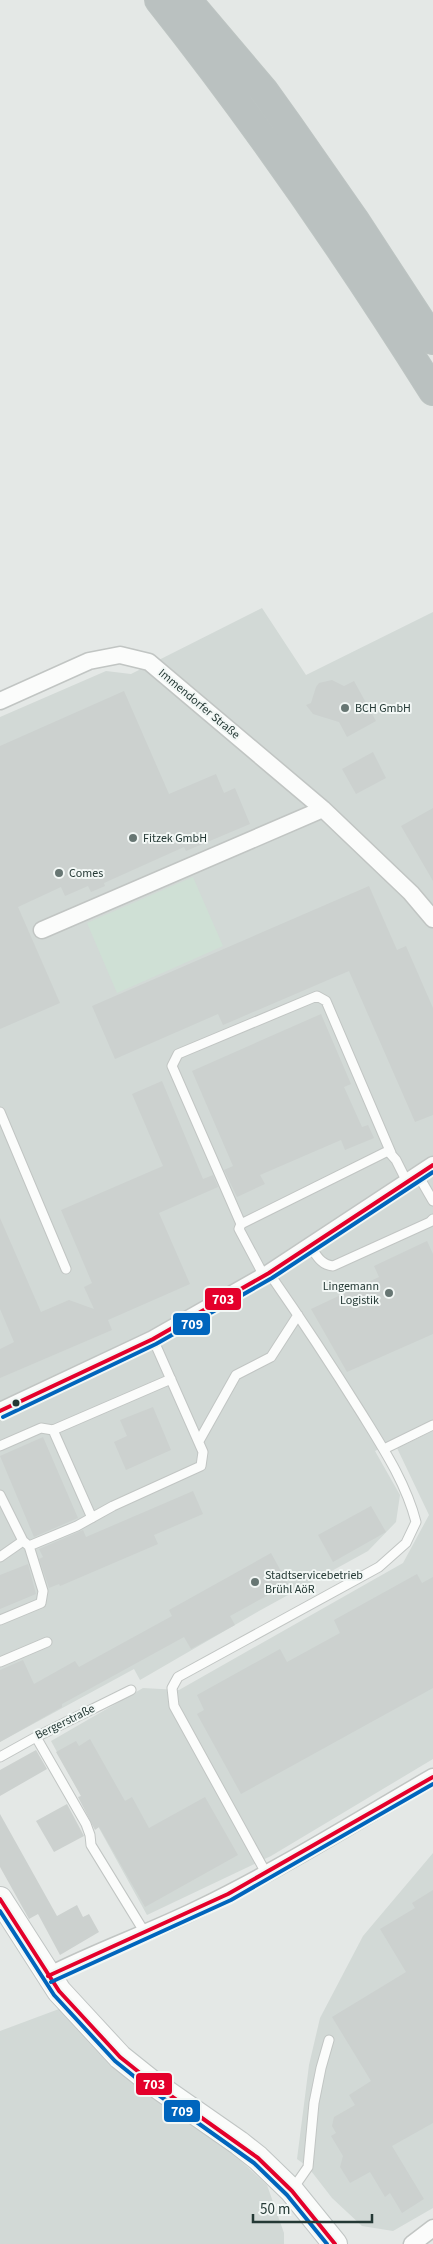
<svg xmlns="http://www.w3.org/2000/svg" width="433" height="2244" viewBox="0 0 433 2244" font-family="'Source Sans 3',sans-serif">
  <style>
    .built { fill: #d2d9d6 }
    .green { fill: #cfe0d5 }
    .building { fill: #ccd1cf }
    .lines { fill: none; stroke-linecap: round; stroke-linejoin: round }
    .lane-casing { stroke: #c1c5c3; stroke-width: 11 }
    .street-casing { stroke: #c1c5c3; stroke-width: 19 }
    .secondary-casing { stroke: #c0c5c4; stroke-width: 26 }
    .highway-casing { stroke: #bdc4c2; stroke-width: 30 }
    .lane { stroke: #fbfcfb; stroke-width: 9 }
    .street { stroke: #fbfcfb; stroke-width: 16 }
    .secondary { stroke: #fbfcfb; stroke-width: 24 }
    .highway { stroke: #bac1c0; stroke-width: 28 }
    .bus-1-casing { stroke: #f2f7f5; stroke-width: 8 }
    .bus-2-casing { stroke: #f2f7f5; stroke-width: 8 }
    .bus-1 { stroke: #e4002b; stroke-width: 4 }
    .bus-2 { stroke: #0065bd; stroke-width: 4 }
    .poi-dot { fill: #677673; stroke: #f2f7f5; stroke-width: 2 }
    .bus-dot { fill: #243935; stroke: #f2f7f5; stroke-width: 2 }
    .labels { text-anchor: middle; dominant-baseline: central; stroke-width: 4; stroke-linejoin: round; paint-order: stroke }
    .street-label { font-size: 12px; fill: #243935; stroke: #f2f7f5 }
    .poi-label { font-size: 12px; fill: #243935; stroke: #f2f7f5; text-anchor: start }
    .line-badge { stroke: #f2f7f5; stroke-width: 2 }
    .badge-label { font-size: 14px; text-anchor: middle; font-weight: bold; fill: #fff }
  </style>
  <rect width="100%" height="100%" fill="#e4e8e6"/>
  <path class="built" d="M262,608L306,675L433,612V1421L375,1451L400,1495L396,1522L368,1551L259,1611L140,1680L134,1669L0,1742V717L106,671L131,674Z
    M433,1431V1759L271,1856L147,1915L51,1741L143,1688L179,1690L403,1563L429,1515L397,1448Z
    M433,1853V2208L393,2231L362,2226L332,2198L308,2167L297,2159L309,2065L320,2018L363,1936Z
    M59,2009L161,2104L229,2150L267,2185L284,2233V2244H0V2031Z"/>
  <path class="green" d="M193,877L223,946L117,993L87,923Z"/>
  <path class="building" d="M332,680L344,686L354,681L376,721L347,737L339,722L313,714L306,705L311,703L316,687L319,683Z
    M124,691L169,794L216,774L224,793L235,788L250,824L186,851L184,847L104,883L105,886L91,892L88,886L65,896L61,887L18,907L60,1003L0,1029V746Z
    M373,752L386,778L356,794L342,769Z
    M433,808V881L401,826Z
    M369,886L397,950L406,946L433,1008V1115L415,1122L349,971L223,1025L218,1014L115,1059L92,1006Z
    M321,1014L351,1084L344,1087L362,1127L368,1125L374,1138L345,1150L341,1140L260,1175L265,1184L237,1197L224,1170L233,1166L192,1071Z
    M162,1081L203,1179L213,1175L218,1187L159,1213L190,1284L108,1320L112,1330L0,1378V1349L14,1342L0,1309V1218L41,1312L69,1300L94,1309L84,1287L92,1283L61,1210L163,1166L132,1094Z
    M427,1241L433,1254V1334L347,1372L311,1309L379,1277L374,1266Z
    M153,1407L171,1450L126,1470L114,1442L127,1436L120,1420Z
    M43,1437L78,1518L34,1537L0,1456Z
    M193,1491L203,1514L154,1535L158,1544L60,1586L59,1584L49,1588L39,1559L43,1557L39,1549L83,1530L86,1537Z
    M371,1506L386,1532L333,1562L318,1535Z
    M271,1553L288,1584L230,1616L235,1625L191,1649L184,1637L62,1704V1707L0,1742V1670L23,1660L34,1684L75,1661L79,1667L172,1616L169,1610Z
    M28,1564L36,1594L0,1609V1575Z
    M417,1574L422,1583L433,1577V1688L241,1794L197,1714L204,1710L197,1695L280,1649L287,1662L340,1633L334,1620Z
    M90,1739L125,1801L132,1797L149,1828L205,1797L238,1855L145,1907L99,1827L95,1830L78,1797L81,1796L56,1752L76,1741L79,1746Z
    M36,1750L47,1769L0,1796V1770Z
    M67,1804L84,1836L54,1852L36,1821Z
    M0,1814L57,1916L77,1905L83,1917L89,1914L99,1932L60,1955L38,1914L29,1919L0,1867Z
    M433,1890V2123L392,2146L424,2199L402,2213L390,2193L385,2197L370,2172L350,2183L340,2167L343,2156L331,2136L336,2133L332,2126L334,2117L355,2105L349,2095L371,2081L332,2017L406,1972L380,1929L415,1908L412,1903Z"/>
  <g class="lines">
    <g class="lane-casing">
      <path id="lane" d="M0,1112L66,1269
        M418,1175L433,1201
        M241,1224L172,1066L178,1054L317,996L326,1001L391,1153
        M310,1246C317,1256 321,1265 333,1266L430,1222L433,1219
        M264,1276L239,1229L241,1224L388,1151L396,1160L407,1182
        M199,1441L236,1375L271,1357L298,1315
        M0,1446L41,1428L53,1430
        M384,1449L433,1425
        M0,1495L23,1541L29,1546L77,1526L113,1506L201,1466L203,1452L153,1339
        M92,1518L53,1430L171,1379
        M0,1557L23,1541
        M0,1620L41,1603L43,1591L29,1546
        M0,1662L47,1642
        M36,1737L86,1824L90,1835L91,1845L145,1933
        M0,1757L36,1737L131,1690
        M266,1873L174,1706L172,1688L178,1677L379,1567L406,1543L416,1522C406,1483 383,1448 362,1414C332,1366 301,1319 269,1273
        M292,2190L308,2167L314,2103L321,2068L329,2040"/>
    </g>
    <g class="street-casing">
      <path id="street" d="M0,701L89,661L120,655L149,662L323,809L411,893L433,919
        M42,930L323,809
        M0,1411L153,1339L269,1273L433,1165
        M48,1976C97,1951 149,1933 198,1909C279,1870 355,1822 433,1777
        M412,2244L433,2228"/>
    </g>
    <g class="secondary-casing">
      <path id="secondary" d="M0,1899L59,1991L120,2057L150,2081L239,2143L258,2158L292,2191L335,2244"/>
    </g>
    <g class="highway-casing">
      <path id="highway" d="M159,0C258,125 348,256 433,391
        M187,0L264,91L289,126L354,219L433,340"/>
    </g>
    <use href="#lane" class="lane"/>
    <use href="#street" class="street"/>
    <use href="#secondary" class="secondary"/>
    <use href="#highway" class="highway"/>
    <g class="bus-1-casing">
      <path id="bus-1" d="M0,1411L153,1339L269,1273L433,1165
        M0,1899L59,1991L120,2057L150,2081L258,2158L292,2191L335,2244
        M48,1976L228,1894L433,1777"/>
    </g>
    <g class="bus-2-casing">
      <path id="bus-2" d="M3,1417L156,1344L272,1278L433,1172
        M0,1911L54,1995L115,2061L146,2086L254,2163L287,2195L327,2244
        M51,1982L231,1900L433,1784"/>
    </g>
    <use href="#bus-1" class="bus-1"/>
    <use href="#bus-2" class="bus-2"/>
  </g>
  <g class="poi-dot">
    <circle cx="345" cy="708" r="5"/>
    <circle cx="133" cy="838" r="5"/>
    <circle cx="59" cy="873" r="5"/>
    <circle cx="389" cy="1293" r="5"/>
    <circle cx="255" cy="1582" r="5"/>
  </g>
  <circle class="bus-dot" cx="16" cy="1403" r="4.5"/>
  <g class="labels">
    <g class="street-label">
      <text transform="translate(199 704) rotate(40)">Immendorfer Straße</text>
      <text transform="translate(65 1722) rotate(-26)">Bergerstraße</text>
    </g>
    <g class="poi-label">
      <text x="355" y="708">BCH GmbH</text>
      <text x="143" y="838">Fitzek GmbH</text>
      <text x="69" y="873">Comes</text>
      <text x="379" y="1286" text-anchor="end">Lingemann<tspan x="379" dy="14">Logistik</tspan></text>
      <text x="265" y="1575">Stadtservicebetrieb<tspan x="265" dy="14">Brühl AöR</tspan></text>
    </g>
  </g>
  <g class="line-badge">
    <rect x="204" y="1287" width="38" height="24" rx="5" fill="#e4002b"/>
    <rect x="172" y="1312" width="39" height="24" rx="5" fill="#0065bd"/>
    <rect x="135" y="2072" width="38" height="24" rx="5" fill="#e4002b"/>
    <rect x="163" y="2099" width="38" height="24" rx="5" fill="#0065bd"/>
  </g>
  <g class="badge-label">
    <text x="223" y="1304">703</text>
    <text x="192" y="1329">709</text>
    <text x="154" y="2089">703</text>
    <text x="182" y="2116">709</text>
  </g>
  <path d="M253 2214v8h119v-8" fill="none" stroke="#243935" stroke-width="2.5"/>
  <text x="260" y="2214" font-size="15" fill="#243935" stroke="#f2f7f5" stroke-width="4" paint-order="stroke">50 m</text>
</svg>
